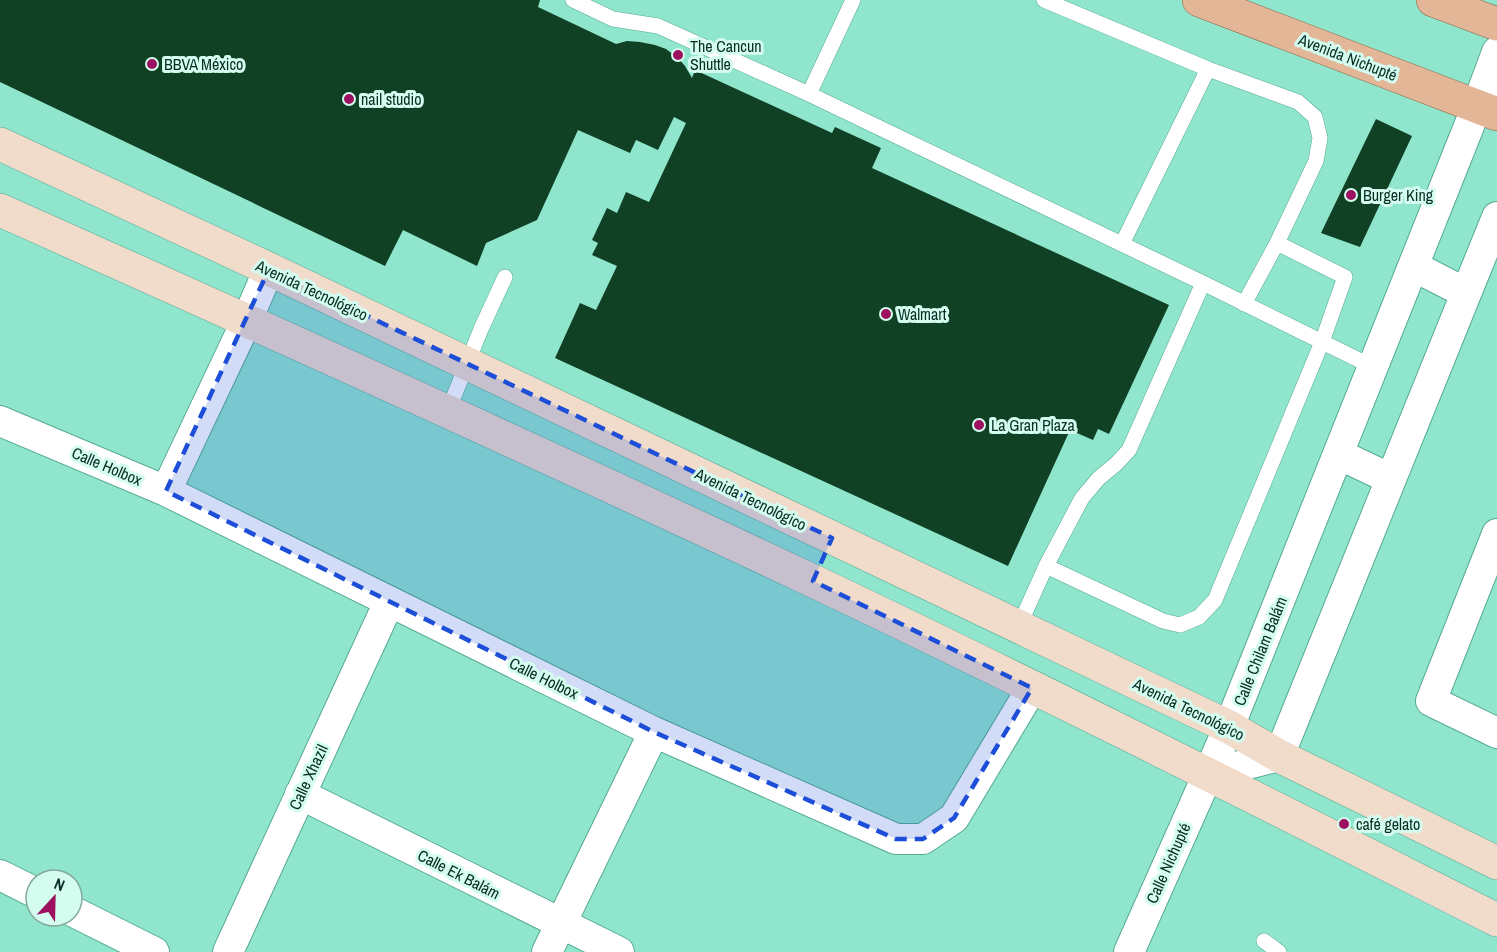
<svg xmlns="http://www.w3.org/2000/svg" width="1497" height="952" viewBox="0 0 1497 952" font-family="'Archivo Narrow',sans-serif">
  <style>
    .building { fill: #104124 }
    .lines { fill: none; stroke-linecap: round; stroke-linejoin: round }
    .lane-casing { stroke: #55aa93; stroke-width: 16 }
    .street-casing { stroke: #55aa93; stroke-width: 32 }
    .secondary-casing { stroke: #55aa93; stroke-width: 34 }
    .primary-casing { stroke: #8a6743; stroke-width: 34 }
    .lane { stroke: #fff; stroke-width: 15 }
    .street { stroke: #fff; stroke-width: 30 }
    .secondary { stroke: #f1dbcb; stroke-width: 33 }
    .primary { stroke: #e3b698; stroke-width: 33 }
    .marked { fill: #1d4ed8; fill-opacity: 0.2; stroke: #1d4ed8; stroke-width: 4.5; stroke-dasharray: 12 8; stroke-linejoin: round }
    .poi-dot { fill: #9c105f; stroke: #d4fdf0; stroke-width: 2 }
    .labels { text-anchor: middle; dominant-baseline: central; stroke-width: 6; stroke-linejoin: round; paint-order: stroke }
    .poi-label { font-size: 16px; fill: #072d24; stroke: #d4fdf0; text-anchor: start }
    .street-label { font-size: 16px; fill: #072d24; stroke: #d4fdf0 }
  </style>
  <rect width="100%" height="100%" fill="#90e5cd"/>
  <path class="building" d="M0,0H540L538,7L616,44L627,41L640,42L655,45L666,49L678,58L685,66L692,78L695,70L832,133L835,127L881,148L872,168L1169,305L1109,434L1098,429L1093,440L1070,430L1008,566L555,358L580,303L596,310L617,266L592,255L598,243L592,240L607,208L617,213L626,192L649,202L686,123L674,117L658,150L636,140L630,153L578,130L537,220L486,243L477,266L403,230L385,266L0,82Z
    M1376,119L1412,136L1360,247L1321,233Z"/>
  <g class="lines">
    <g class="lane-casing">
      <path id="lane" d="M573,0L613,19L658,26L809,94L1203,283L1373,367
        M1044,0L1208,69L1298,102L1315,117L1320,138L1316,161L1277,243L1244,304
        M809,94L853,0
        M1122,244L1208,69
        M448,411L481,329L505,277
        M1046,566L1163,621L1180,625L1199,617L1215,600L1322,342L1345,277L1277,243
        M1019,626L1046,566L1082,498L1099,478L1116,464L1129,450L1203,283
        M1264,941L1279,952"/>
    </g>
    <g class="street-casing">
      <path id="street" d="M1413,266L1466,293
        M0,421L166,491L654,732L896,839H923L954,818L1032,688
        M1338,454L1391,479
        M166,491L247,320L269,269
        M1497,534L1431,701L1497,733
        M1208,774L1279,756L1497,217
        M300,794L619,952
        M0,875L36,893
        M72,911L154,952
        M228,952L389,602
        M547,952L654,732
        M1129,952L1229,727L1477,106L1497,52"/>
    </g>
    <g class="secondary-casing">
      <path id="secondary" d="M0,144L269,269L1229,727L1279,756L1497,863
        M0,210C271,331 542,453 811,580C1041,689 1269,805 1497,920"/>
    </g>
    <g class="primary-casing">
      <path id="primary" d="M1199,0L1497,114
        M1433,0L1497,24"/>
    </g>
    <use href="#lane" class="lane"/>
    <use href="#street" class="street"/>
    <use href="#secondary" class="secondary"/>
    <use href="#primary" class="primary"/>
  </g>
  <path class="marked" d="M269,269L832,538L813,581L1032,688L954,818L923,839H896L654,732L166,491Z"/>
  <g class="poi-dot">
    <circle cx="678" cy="55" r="6"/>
    <circle cx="152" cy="64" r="6"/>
    <circle cx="349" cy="99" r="6"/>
    <circle cx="1351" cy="195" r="6"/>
    <circle cx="886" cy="314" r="6"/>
    <circle cx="979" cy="425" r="6"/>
    <circle cx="1344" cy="824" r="6"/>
  </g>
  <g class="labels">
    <g class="poi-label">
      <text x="690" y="46">The Cancun<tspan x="690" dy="18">Shuttle</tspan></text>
      <text x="164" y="64">BBVA México</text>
      <text x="361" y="99">nail studio</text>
      <text x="1363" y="195">Burger King</text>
      <text x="898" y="314">Walmart</text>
      <text x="991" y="425">La Gran Plaza</text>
      <text x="1356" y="824">café gelato</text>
    </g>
    <g class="street-label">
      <text transform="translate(1348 57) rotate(21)">Avenida Nichupté</text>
      <text transform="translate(312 290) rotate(25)">Avenida Tecnológico</text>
      <text transform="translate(107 466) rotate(23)">Calle Holbox</text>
      <text transform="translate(751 499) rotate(26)">Avenida Tecnológico</text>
      <text transform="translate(1260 651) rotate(-68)">Calle Chilam Balám</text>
      <text transform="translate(544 678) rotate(26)">Calle Holbox</text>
      <text transform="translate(1189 709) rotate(26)">Avenida Tecnológico</text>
      <text transform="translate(308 777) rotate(-65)">Calle Xhazil</text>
      <text transform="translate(1168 863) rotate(-66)">Calle Nichupté</text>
      <text transform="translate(459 874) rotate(27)">Calle Ek Balám</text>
    </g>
  </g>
  <g transform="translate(54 898) rotate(22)"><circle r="28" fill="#d4fdf0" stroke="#82aa9e" stroke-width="1.5"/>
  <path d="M0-4.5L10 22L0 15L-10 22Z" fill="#9c105f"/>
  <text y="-9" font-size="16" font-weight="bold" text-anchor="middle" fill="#072d24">N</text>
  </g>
</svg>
